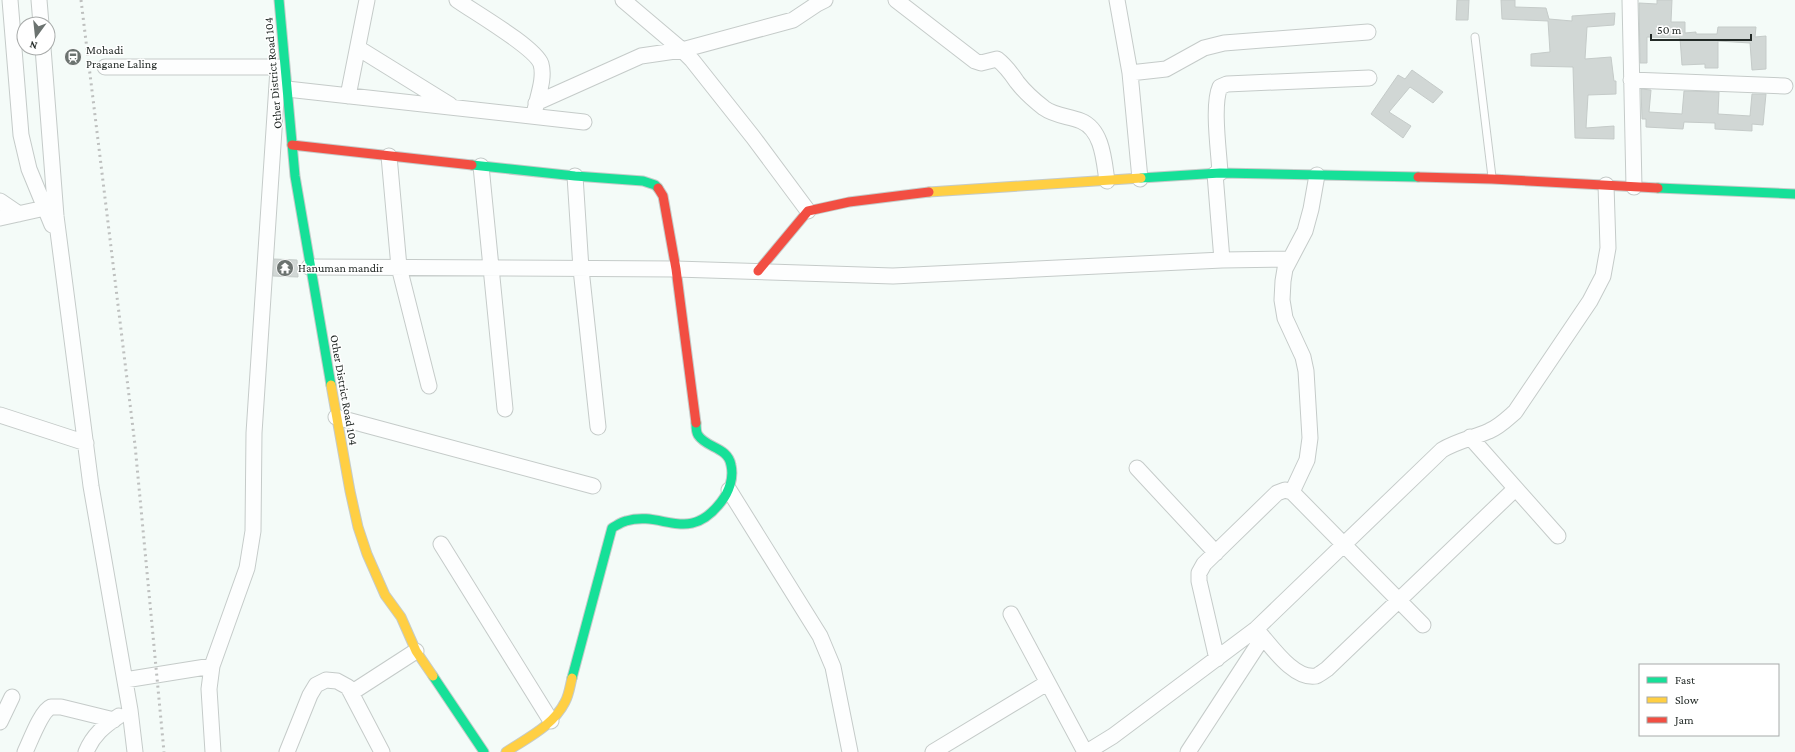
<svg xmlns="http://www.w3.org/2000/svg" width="1795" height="752" viewBox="0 0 1795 752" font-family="'Crimson Pro',serif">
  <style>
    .building { fill: #d1d7d5; stroke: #c5cbc9 }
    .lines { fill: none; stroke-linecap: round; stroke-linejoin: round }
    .lane-casing { stroke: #c5cbc9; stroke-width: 9 }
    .street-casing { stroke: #c5cbc9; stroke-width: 17 }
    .fast-casing { stroke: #c5cbc9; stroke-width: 11 }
    .slow-casing { stroke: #c5cbc9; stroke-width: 11 }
    .jam-casing { stroke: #c5cbc9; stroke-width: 11 }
    .lane { stroke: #fdfefe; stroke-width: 7 }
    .street { stroke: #fdfefe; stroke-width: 15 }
    .fast { stroke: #16e098; stroke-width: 9 }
    .slow { stroke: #ffcf43; stroke-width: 9 }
    .jam { stroke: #f24e42; stroke-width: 9 }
    .rail { stroke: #bec0bf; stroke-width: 3; stroke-dasharray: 2 4; stroke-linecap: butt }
    .labels { text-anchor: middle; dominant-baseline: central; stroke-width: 3; stroke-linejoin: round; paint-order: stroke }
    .poi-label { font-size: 12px; fill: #232a27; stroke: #fff; text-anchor: start }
    .street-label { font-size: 12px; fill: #232a27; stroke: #fff }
  </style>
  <rect width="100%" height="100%" fill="#f4fbf8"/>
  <path class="building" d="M1457,0H1469L1468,20H1456Z
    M1501,0H1515V7L1546,8L1549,19L1572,21V16L1615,13L1614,25L1587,27L1585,59L1611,57L1614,81H1616V94L1588,95L1586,128L1614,126V139L1575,138L1573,67L1531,66V54L1550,52L1548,21L1502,19Z
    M1657,0H1672L1671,22H1685V33L1696,32V34H1717L1718,27H1756L1755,37L1766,36V69L1752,70L1750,43L1718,41V68H1705V64L1682,65L1680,38L1647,37V63H1640L1639,3L1657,4Z
    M1412,70L1443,92L1433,103L1410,87L1389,112L1411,126L1403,138L1371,114L1398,75L1405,79Z
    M1641,89L1651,90L1649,112L1682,114L1684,91L1719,92L1718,114L1750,116L1752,94H1766L1763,125L1752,124V131L1715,129V123L1684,122L1683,129L1646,127V119H1642Z
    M274,259L297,260L298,277L273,276Z"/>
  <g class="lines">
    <g class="lane-casing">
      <path id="lane" d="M1475,37L1492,177"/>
    </g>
    <g class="street-casing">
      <path id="street" d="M10,0L21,135L29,169L52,225
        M39,0L41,24
        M457,0C474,12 535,47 541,64C545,78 538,95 535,110
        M623,0L682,50L692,60L753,137L808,211
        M896,0L975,61L981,63L997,59C1006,66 1011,73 1017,82C1024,91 1035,101 1044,108C1055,116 1069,116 1081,121C1103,130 1104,162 1107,181
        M1117,0L1130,73L1140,179
        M1630,0L1634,187
        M43,48L56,216L91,486L130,710L135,752
        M358,48L450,105
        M105,67H278
        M1130,73L1166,69L1204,48L1224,43L1368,32
        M1631,80L1785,86
        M287,89L584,122
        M348,96L367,0
        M536,103L641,56L682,50L793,20L817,4L825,0
        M389,156L399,267L429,386
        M481,166L505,409
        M1220,173C1219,152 1212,105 1220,87L1227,84L1369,78
        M1215,174L1222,260
        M575,176L581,269L598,427
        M0,201L19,214
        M0,218L45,208
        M309,267L676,269L893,276L1222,260L1290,259
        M0,415L86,443
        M336,417L593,486
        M1470,437L1558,536
        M1137,468L1216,553
        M729,490L820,636L833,667L850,752
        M1292,492L1307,460L1310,438L1306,371L1303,357L1285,318L1282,300L1283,281L1285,269L1305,231L1311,209L1317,175
        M441,544L551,721
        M1011,614L1085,752
        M1256,629C1270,644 1293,680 1316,676C1319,675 1324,671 1327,669L1515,489
        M1217,659L1199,581V573L1204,564L1277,493L1285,490L1292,492L1423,625
        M125,680L212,666
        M351,693L416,651
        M0,722L12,697
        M25,752C30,742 41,711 51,707C54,707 58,707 61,707L114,720
        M86,752C93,735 104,726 119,716
        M213,752L209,689L212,666L247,568L253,531L254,433L278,69
        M287,752L310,695L316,685L326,680L337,681L348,687L382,752
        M933,752L1047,683
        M1087,752L1113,736L1256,629L1442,450C1457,441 1473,438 1489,431C1499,427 1507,419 1515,412L1590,301L1603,276L1608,248L1606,185
        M1188,752L1263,637"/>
    </g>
    <g class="fast-casing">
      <path id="fast" d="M279,0L295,176L331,385
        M472,165L575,176L643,181L655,185L658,188
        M1141,178L1220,173L1418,177
        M1658,188L1795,194
        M433,676L484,752
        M572,678L612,528C616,526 621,522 626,521C663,510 688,545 721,502C729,492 734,478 731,465C728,447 706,448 698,435C696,432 696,427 696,423"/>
    </g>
    <g class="slow-casing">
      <path id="slow" d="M929,192L1141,178
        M331,385L350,491L358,527L367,554L385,595L401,617L416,651L433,676
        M506,752C527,738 553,726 565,702C569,695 570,686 572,678"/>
    </g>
    <g class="jam-casing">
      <path id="jam" d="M292,145L472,165
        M1418,177L1492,179L1658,188
        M658,188L663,196L676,269L696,423
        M758,271L808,211L849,202L929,192"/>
    </g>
    <use href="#lane" class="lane"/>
    <use href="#street" class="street"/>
    <use href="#fast" class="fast"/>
    <use href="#slow" class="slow"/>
    <use href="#jam" class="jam"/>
    <path class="rail" d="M81,0L135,445L164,752"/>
  </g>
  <defs>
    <g id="station-disc" transform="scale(0.9)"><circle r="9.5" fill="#6c7370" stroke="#fff"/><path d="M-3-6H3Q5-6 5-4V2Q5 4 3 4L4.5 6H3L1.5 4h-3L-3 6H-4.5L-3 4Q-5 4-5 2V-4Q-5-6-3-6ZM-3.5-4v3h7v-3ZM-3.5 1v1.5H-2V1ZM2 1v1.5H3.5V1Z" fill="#fff"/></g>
    <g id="temple-disc" transform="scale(0.9)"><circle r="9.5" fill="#6c7370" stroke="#fff"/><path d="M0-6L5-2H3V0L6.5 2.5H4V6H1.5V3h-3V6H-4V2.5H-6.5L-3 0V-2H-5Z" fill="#fff"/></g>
  </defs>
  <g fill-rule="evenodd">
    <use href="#station-disc" x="73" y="57"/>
    <use href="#temple-disc" x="285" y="268"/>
  </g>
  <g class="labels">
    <g class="poi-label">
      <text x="86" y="50">Mohadi<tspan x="86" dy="14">Pragane Laling</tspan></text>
      <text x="298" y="268">Hanuman mandir</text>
    </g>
    <g class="street-label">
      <text transform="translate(273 73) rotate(-95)">Other District Road 104</text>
      <text transform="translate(344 390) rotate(80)">Other District Road 104</text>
    </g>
  </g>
  <rect x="1639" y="664" width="140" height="72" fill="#ffffff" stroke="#a7aaa9"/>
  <rect x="1647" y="677" width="20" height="6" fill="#16e098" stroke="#a7aaa9"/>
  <text x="1675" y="684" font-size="12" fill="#232a27">Fast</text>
  <rect x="1647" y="697" width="20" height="6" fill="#ffcf43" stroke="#a7aaa9"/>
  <text x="1675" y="704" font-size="12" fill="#232a27">Slow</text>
  <rect x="1647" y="717" width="20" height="6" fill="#f24e42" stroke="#a7aaa9"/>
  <text x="1675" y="724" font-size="12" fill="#232a27">Jam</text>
  <g transform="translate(36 36) rotate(195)"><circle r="19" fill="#ffffff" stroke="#a7aaa9"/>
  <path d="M0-3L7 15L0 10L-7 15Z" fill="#6c7370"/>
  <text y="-6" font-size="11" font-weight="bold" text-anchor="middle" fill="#232a27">N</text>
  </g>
  <path d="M1651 34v6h100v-6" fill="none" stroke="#232a27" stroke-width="2"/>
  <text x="1657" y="34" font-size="12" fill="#232a27" stroke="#ffffff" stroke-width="3" paint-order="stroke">50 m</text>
</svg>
